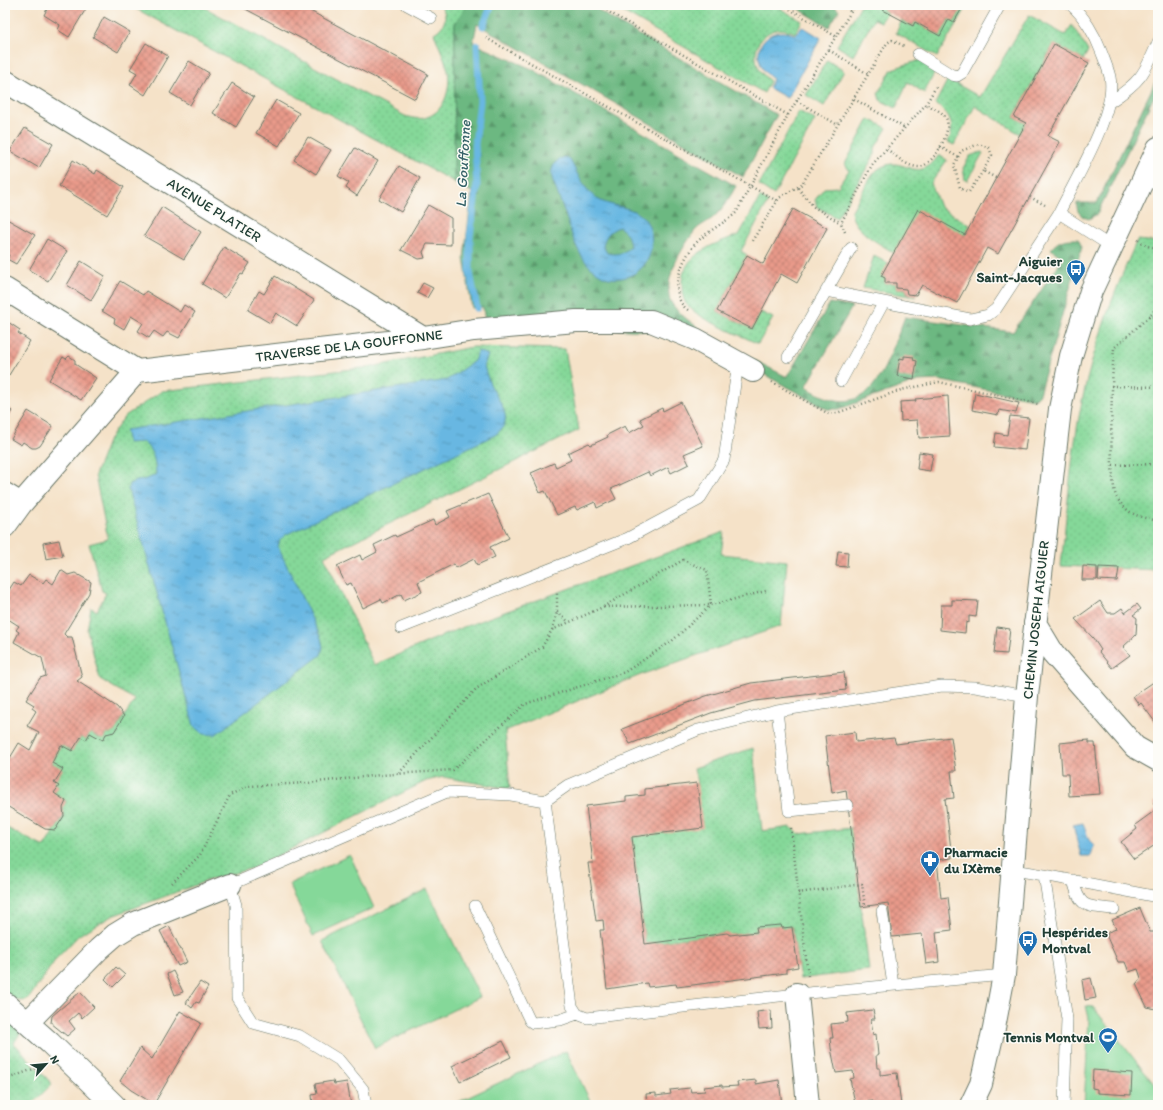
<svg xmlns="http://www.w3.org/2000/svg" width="1163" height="1110" viewBox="0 0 1163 1110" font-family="Itim,sans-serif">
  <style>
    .grass { fill: url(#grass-dots); stroke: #528a66 }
    .forest { fill: url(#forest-firs); stroke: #467a5a }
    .park { fill: #85d899; stroke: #528a66 }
    .water { fill: url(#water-ripples); stroke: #437a8b; fill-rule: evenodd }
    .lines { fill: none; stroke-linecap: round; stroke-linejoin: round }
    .stream { stroke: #67b7e2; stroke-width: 7 }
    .building { fill: url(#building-cross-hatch) }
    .service-casing { stroke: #6a7768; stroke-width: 12 }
    .minor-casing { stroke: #6a7768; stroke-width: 24 }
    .path { stroke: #6a7768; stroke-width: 2.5; stroke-dasharray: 1 3; stroke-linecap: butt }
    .service { stroke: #fff; stroke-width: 11 }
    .minor { stroke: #fff; stroke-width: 22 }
    .labels { text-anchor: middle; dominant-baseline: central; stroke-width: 3; stroke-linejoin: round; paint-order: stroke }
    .street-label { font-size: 14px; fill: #1f3d34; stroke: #fdfcf7 }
    .poi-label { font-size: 14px; font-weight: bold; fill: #1f3d34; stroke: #fdfcf7; text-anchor: end }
    .water-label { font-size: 15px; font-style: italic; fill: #356268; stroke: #fdfcf7 }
  </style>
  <defs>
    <pattern id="grass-dots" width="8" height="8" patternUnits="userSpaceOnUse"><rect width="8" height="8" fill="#85d899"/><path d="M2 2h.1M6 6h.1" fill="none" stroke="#72ba84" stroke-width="1.8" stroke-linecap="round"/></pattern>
    <pattern id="forest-firs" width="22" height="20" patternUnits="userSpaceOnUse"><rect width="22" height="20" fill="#6cb881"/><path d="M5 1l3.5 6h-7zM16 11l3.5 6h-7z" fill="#58976a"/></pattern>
    <pattern id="water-ripples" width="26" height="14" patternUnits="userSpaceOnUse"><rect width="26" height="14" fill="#67b7e2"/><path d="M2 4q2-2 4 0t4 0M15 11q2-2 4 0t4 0" fill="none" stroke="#5496b8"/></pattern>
    <pattern id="building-cross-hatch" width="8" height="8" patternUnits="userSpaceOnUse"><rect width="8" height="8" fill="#e99a8a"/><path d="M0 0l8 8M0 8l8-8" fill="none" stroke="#bc7f72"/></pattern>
  </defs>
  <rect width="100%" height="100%" fill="#fdfcf7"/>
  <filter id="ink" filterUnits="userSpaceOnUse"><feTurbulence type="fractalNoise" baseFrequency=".025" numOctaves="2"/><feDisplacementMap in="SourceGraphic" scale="8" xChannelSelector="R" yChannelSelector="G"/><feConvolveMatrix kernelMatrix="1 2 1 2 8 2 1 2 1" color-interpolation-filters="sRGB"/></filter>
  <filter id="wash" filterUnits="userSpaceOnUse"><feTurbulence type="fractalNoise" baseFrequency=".012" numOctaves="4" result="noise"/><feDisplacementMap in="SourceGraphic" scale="16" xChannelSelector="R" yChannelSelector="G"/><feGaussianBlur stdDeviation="0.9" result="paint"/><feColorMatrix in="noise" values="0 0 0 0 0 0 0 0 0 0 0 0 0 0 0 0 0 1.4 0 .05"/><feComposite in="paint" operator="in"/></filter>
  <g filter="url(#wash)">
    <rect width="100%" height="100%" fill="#f5e2c8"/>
    <path class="grass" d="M129,5H200L405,116C412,118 420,120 427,117C446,111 452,85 447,67C444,56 438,45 434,33C445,27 449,15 440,5H467L455,24L454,182Z
      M611,5H774L802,21L795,33C764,17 739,58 770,81L764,93Z
      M861,5H886L883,10L888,12L881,22L874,19L853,56L837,46Z
      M964,5H968L937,57L896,33L902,20L912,26L915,22L940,36L949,19L954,22Z
      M1029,15L1065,35L1072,25L1088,51L1083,60L1054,44L1014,117L1026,123L1020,134L975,106L954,145L948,142C956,125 950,113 935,104L948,79L980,97Z
      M827,60L844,71L824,106L806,95Z
      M920,60L936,70L924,93L908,82L896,108L880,100L878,93L892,69Z
      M799,111L815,120L774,195L759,185Z
      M869,119L887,128L875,148V154L837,218L817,207L815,200L824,188L838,187L849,170L845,164Z
      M981,152L983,153L967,181L965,180L963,168L970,156Z
      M939,155L947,160L931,183L940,207L970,225L965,235L894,253C878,242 854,232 851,212C857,202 870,176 877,170C904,150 915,189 939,155Z
      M760,197L768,202L741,251L747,255L717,311L752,329L761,312L773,318L758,344C739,334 702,321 688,306C683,301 682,293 682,286C680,255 715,243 739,235Z
      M1137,240L1158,242V570L1061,566C1067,511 1071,455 1082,401C1094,345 1114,292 1137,240Z
      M874,256L888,263L885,283H896V288L906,289L907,294L916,295L915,297L863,288Z
      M472,347L565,349L579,430L324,556L374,665L458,629L724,532L721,554L787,561L781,626L643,674L505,731L510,789L443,777L426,781L253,868L209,880L112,916L79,935L56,959L29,998L23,1001L13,1000L5,992V827L44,847L64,816L63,808L66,801L54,793L59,786L54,783L62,769L52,763L61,745L72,751L81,737L86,740L90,733L103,740L106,734L114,732L135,700L100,679L87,630L91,608L97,611L106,593L102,591L89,544L108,539L95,475L109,439L125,416L162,391L371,367Z
      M753,748L762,831L791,827L799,834L851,828L869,970L800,979L792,927L782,928L780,925L756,927L757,932L730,935L727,933L645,944L632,837L697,783L694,768Z
      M5,1012L21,1032L14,1043L52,1084L31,1105H5Z"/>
    <path class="forest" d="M467,5H592L605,15L777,115L743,177L477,24L473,43L532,69L736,186C730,197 724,207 715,216C709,222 699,225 694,232C681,250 666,274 669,296C672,322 763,364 787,377L830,303L852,307L806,387C872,429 885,366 905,317L1013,332L1063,258L1051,249C1059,239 1066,239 1078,239L1082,247L1038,397L1033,399L938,380L918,381L839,409H827L689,333L485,323L483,307L472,308L464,258L472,192L454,182L455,24Z
      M792,5H834L839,11L829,27Z
      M1158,76V88L1097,214L1089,219C1081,217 1076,212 1077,203H1097Z"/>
    <path class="park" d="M350,855L374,908L313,936L289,884Z
      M427,889L480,997L375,1048L322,941Z
      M1086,1006L1093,1007L1158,1089V1105H1084L1089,1018Z
      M566,1051L592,1105H452Z"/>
    <path class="water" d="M802,26L821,38L787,98L769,88L773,79C744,59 763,21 796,35Z
      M565,157L570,160C578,174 585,193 601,201C616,208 639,206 648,224C658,247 648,273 622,278C615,279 607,279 601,275C574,260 571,226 560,200C557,191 553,183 551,174C553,165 555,160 565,157ZM619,227C627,232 629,238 630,247C623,254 617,255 607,253L603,246C605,236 609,231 619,227Z
      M478,351L488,355L484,366C486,372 488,380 491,386C500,403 516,420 495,435L285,535L280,540L278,547L321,638L323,647L321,655L215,735L204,734L194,726L128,489L129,484C138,479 148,481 156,474C155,461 154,451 143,442L128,443L125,430L447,380L474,361Z
      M1083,823L1089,840L1094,845L1091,856H1081L1073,825Z"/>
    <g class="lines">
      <path class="stream" d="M483,26L492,5
        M477,45L480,101L475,144L477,185L470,236V273L477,308"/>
    </g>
    <g id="blocks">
      <path class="building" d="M49,5H84L87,7L69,37L58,30L60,25L44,15Z
        M238,5H299L428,74L415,99Z
        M886,5H964L954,22L949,19L940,36L915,22L913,26L883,10Z
        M104,17L130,32L118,52L93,37Z
        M146,43L168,56L145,95L130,85L137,73L130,69Z
        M1054,44L1089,63L1048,136L1060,142L998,254L987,248L957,303L922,285L916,295L907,294L906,289L896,288V283H885V278L881,276L918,209L965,235L1026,123L1014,117Z
        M189,61L209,73L190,105L170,93Z
        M232,83L254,97L236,127L213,113Z
        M276,100L299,113L279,146L256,133Z
        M25,128L53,144L39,168L10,151Z
        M308,137L331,150L316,174L294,160Z
        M355,148L378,161L357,196L346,188L349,183L338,176Z
        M73,160L95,174L97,170L124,187L107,215L59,186Z
        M399,166L420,178L401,212L379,199Z
        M428,205L451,218V245L427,244L423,252L425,258L419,259L401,250Z
        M162,207L201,232L184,259L144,236Z
        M793,209L827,228L797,283L781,274L752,329L717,311L747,255L763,264Z
        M5,218L35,235L16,264L7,259L9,255L5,252Z
        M47,239L67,251L48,281L29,270Z
        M224,247L250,263L243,274L241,273L225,298L202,284Z
        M81,261L105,276L91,300L67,285Z
        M275,276L314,300L297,326L276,313L270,323L248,310L259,291L264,294Z
        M120,281L143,295L146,291L180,312L184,305L195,312L179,338L167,332L163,337L154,331L149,338L138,331L143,323L136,319L131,316L124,329L114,323L115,319L102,311Z
        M423,283L433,288L427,298L417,293Z
        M5,320L20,330L18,333L30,341L9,375L5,373Z
        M69,356L75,360V364L96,378L81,400L49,380L63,357L66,359Z
        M904,356L914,357L913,360L917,361L914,379L897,376L900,358L904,359Z
        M975,393L1019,403L1016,413L999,410L998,415L972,410Z
        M948,396L950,436L919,438L917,420L901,421L900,402L916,401L915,399Z
        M681,402L703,446L684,454L689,464L671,473L668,467L650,476L648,472L611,489L616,499L597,508L595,502L577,510L575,507L557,515L545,491L540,493L531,473L554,463L556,467L571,460L568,453L589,443L591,445L608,437L607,435L625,426L629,433L644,425L640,419L662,408L663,411Z
        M5,406L12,411L5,422Z
        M28,411L53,426L40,446L36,448H32L23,442L21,445L11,439Z
        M1010,416L1029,418L1025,450L994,447L996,433L1007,435Z
        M919,452L933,454L930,471L917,469Z
        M488,494L509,538L490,547L495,557L477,565L474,559L456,568L454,564L418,582L422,592L404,600L401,594L383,603L381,599L363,608L351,583L346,585L337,566L360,555L362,560L377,552L374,545L395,535L396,537L433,520L435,525L450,517L447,511Z
        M59,540L63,556L46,559L43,543Z
        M838,551L848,552L847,567L836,566Z
        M1083,566L1097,567V580H1082Z
        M1099,567L1119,568L1117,581L1098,580Z
        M61,570L68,575L75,573L91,582L89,593L64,634L67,637H72L82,677L77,681L117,707L124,716L114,732L106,734L103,740L90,733L86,740L81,737L72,751L61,745L52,763L63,769L54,783L59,786L54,793L66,801L63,808L64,816L55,830L45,829L5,805V755L10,758L19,743L30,750L39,732L27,726L36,711L32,708L34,705L26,700L40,678L46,676L42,658L14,642L19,632L16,630L19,626L5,617L9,607L5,603V596L14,582L21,586L29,575L43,583L46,579L53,584Z
        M952,600L978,601L976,617L969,616V623L966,622L965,633L940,630L941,605H952Z
        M1100,601L1108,613H1115L1122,608L1125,613L1137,604L1141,609L1133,615L1137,618L1136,635L1123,647L1130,655L1112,668L1099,652L1101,650L1093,638L1075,619Z
        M997,627L1010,629L1007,654L994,653Z
        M844,672L846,690L755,701L711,713L630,744L622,729L706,696L751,683Z
        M1158,679V726L1141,703L1139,705L1133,696Z
        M855,732L856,742L894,738L896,744L951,737L956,771H951L954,798L945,799L952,858L937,860L941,898L948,897L952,930L936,932L939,962L926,964L922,934L892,937L888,903L861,907L846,790L832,793L825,736Z
        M1089,740V743H1095L1100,794L1069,796L1068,774H1062L1060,743Z
        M697,783L703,828L632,837L645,944L727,933L730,935L757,932L756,927L781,925L782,928L792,927L798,967L786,969V973L677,987L676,984L648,987L647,983L607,989L600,930H604L603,920L596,921L588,863H593L586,806L626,801V797L645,795V789Z
        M1158,800V846L1155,845L1134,859L1121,842L1137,829L1135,825L1157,809L1153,803Z
        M1140,908L1150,932H1156L1158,937L1157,942L1158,945V1008L1156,1009L1147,1007L1136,984L1141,978L1138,969L1129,972L1125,962H1118L1107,937L1108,932L1116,929L1112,920Z
        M169,926L187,962L178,966L160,931Z
        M116,967L125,975L113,987L105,979Z
        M173,971L183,992L175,995L167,974Z
        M1091,978L1096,998L1085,1000L1082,980Z
        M200,982L208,987L199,1003L196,1002L192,1008L186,1003Z
        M80,992L94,1007L82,1018L78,1013L69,1021L75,1029L67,1036L51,1023L52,1016Z
        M771,1010L772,1028L759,1029L757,1012Z
        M873,1010L875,1019H871L873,1035L876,1034L878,1055H876L877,1068H880V1075L897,1073L901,1105H873V1101L855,1103L850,1079L854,1078L853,1071L836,1073L831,1048L830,1038H833L831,1024L848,1022L847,1013Z
        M180,1011L201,1023L154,1104L131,1090L120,1081L140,1048L152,1059Z
        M503,1041L511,1057L460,1082L452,1066Z
        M1093,1070L1132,1073L1131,1095L1097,1093V1089L1092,1088Z
        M756,1080V1084L779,1080L782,1105H647L646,1094L656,1093V1096L671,1094L670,1090L690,1088L691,1092L705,1091L704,1087L722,1085V1087L738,1086L737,1082Z
        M333,1081L334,1084L347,1082L351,1105H313L312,1095L317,1094L315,1084Z"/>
    </g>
  </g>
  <g filter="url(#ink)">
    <use href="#blocks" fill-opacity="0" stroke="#6a7768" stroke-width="1"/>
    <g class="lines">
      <g class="service-casing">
        <path id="service" d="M407,5L431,18
          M1071,5C1084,16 1095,35 1101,51C1104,59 1108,68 1110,77C1117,112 1075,180 1059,213L1112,247
          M918,54L952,75L957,76L962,73L1000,5
          M1110,102C1140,82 1144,75 1158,42
          M1143,179L1158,185
          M827,291L970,319L988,315L996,309L1059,213
          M788,357L851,248
          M841,381L884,302
          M401,628L628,538L699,500L724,460L738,363
          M777,711L942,686L975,687L1027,696
          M848,805L789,811L777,711L698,730L568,785L545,801L572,1006L577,1014L587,1018L797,994L1004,975
          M1014,870L1044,875L1067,1019L1064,1105
          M1044,875L1158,897
          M1073,880C1080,909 1086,906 1114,909
          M475,906L530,1021L533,1023L560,1020L577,1014
          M882,911L893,985
          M366,1105L363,1089L339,1060L300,1036L253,1023L237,998L236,905L230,885L447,792L511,795L545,801"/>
      </g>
      <g class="minor-casing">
        <path id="minor" d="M5,81L423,338
          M5,289L137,371
          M5,494L21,504
          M5,526L21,504L137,371L423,338L474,330L576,321H651L695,339L753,371
          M1035,623L1053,653L1135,747L1158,760
          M797,994L808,1105
          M5,1003L50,1043L114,1105
          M28,1022L99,949L115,935L133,924L230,885
          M971,1105L981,1084L994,1028L1004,975L1027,696L1060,409L1071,356L1091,291L1158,148"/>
      </g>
      <path class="path" d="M601,5L607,11L788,115
        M783,5L837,37
        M843,5L851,12
        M486,38L777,201
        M829,50L868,74
        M854,99L905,128
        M797,101L838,125
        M940,147L958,157
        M887,149C896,156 907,167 919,167C933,166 953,131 946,118C942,111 933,108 926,104
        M983,171L969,192L960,188L954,165L961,151L979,144L989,148L992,155L983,171L996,178
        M798,188L814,207L841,223
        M1030,197L1045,205
        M845,232L841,223L872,165L926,104L937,85
        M1138,240L1147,246L1158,248
        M752,241L779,198L802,184L887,43L892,40L904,46
        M1158,304L1152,314L1114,348C1112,369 1108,486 1117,498C1129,516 1138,516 1158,521
        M688,310C668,296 680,264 692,248C703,233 722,225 736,213L788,115L855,5
        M1149,317H1158
        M772,382L829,414L837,413L901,390L939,382L1038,404
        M1111,386L1158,387
        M1113,465L1158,464
        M557,612L568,621
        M552,630L557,612V593
        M399,773L476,689L542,647L552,630L603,607L683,560L707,570L711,605L603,607
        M791,828L808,976
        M172,883L200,855L230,795L248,786L308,783L381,775L453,770L525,704L625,672L672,641L711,605L766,591
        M798,893L862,884L865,907
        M5,1080L41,1066"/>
      <use href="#service" class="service"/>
      <use href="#minor" class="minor"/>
    </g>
  </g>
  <defs>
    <g id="bus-pin" transform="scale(1)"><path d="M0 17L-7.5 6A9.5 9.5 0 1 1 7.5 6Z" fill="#1f6fb2" stroke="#fdfcf7"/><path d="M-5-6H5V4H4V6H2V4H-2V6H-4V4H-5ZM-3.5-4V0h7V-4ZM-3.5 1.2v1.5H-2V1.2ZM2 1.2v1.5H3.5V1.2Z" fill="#fff"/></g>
    <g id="pharmacy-pin" transform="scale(1)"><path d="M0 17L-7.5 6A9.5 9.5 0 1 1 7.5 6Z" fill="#1f6fb2" stroke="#fdfcf7"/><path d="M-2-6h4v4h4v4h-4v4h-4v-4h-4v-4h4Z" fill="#fff"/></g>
    <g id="stadium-pin" transform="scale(1)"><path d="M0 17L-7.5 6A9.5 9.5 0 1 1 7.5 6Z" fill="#1f6fb2" stroke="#fdfcf7"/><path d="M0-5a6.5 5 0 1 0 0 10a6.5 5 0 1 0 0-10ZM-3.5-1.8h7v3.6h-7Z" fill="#fff"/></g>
  </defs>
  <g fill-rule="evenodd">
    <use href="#bus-pin" x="1076" y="269"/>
    <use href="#pharmacy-pin" x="930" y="860"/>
    <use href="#bus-pin" x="1028" y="940"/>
    <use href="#stadium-pin" x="1108" y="1037"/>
  </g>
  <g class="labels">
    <g class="street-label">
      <text transform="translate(214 210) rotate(32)">AVENUE PLATIER</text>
      <text transform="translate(349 346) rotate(-7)">TRAVERSE DE LA GOUFFONNE</text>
      <text transform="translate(1036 620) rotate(-84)">CHEMIN JOSEPH AIGUIER</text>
    </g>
    <g class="poi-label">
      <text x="1062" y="261">Aiguier<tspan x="1062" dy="16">Saint-Jacques</tspan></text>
      <text x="944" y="852" text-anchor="start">Pharmacie<tspan x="944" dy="16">du IXème</tspan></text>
      <text x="1042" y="932" text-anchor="start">Hespérides<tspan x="1042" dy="16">Montval</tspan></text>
      <text x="1094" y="1037">Tennis Montval</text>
    </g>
    <g class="water-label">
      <text transform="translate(463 164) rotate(-87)">La Gouffonne</text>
    </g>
  </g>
  <rect width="1163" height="1110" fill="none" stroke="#fdfcf7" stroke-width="20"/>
  <g transform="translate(46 1064) rotate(63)" stroke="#fdfcf7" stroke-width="3" paint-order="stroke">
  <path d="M0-3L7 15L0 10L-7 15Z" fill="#1f3d34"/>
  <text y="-6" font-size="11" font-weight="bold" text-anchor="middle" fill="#1f3d34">N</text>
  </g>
</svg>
